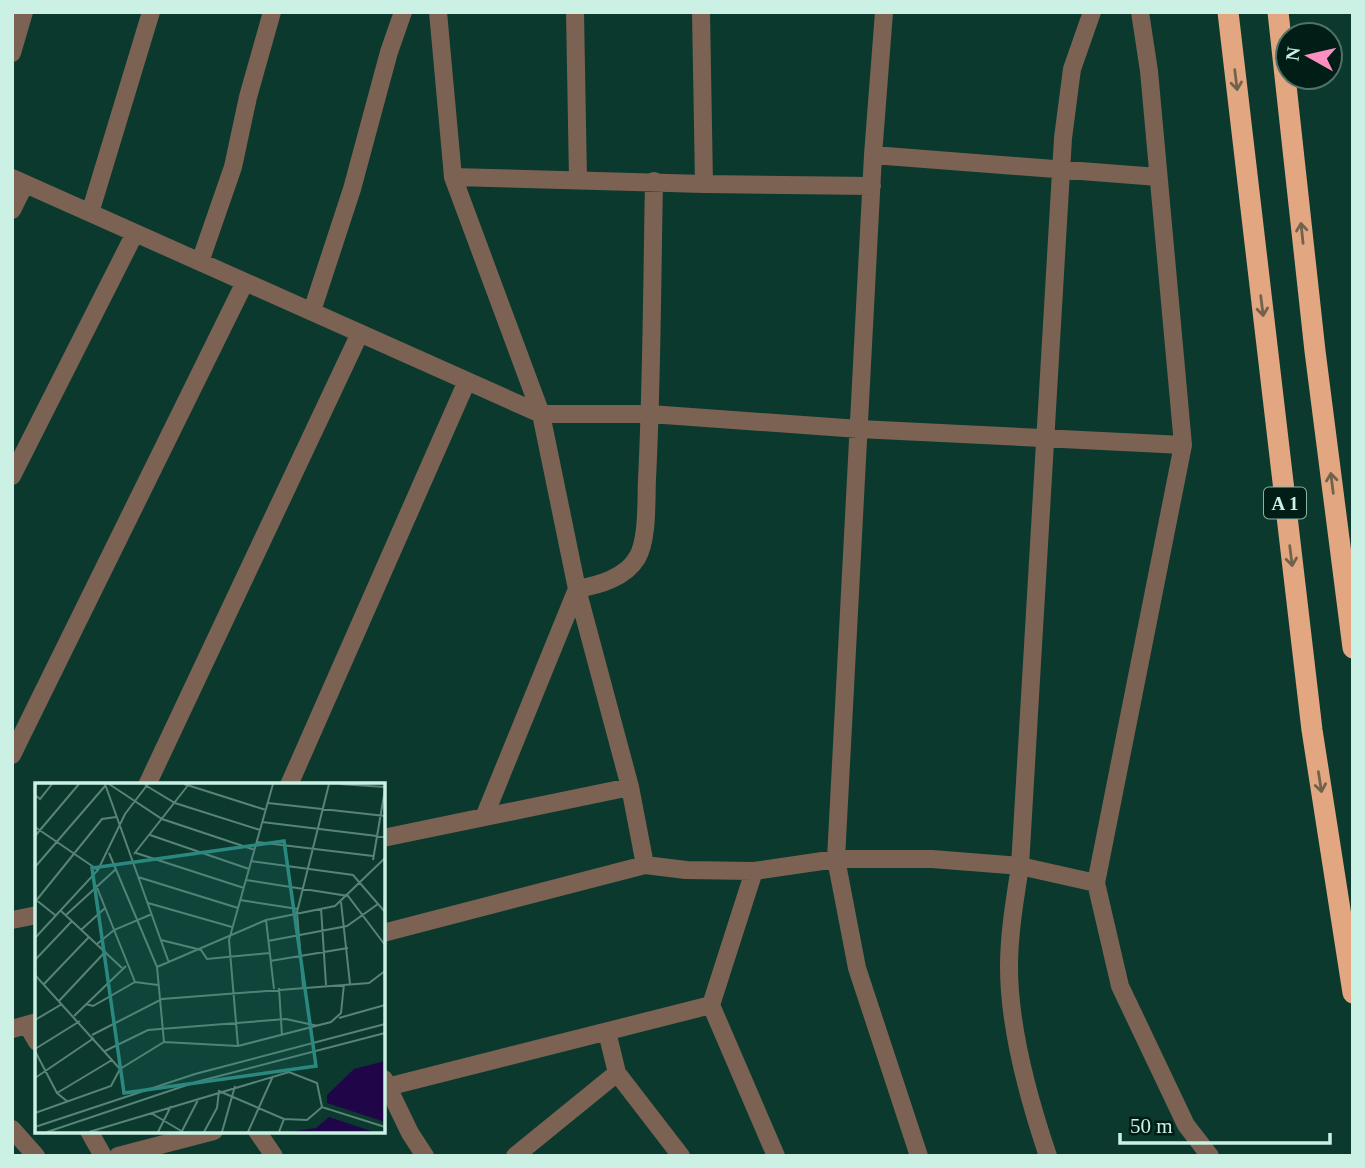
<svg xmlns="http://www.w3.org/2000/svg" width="1365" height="1168" viewBox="0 0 1365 1168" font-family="Georgia,serif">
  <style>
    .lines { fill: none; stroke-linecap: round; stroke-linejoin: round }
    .minor { stroke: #7b6253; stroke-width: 18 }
    .highway { stroke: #e2a680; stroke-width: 21 }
    .oneway { stroke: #71624b }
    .labels { text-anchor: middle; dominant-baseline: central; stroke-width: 5; stroke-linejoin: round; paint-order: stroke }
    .shield { fill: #001e16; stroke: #8eb2a6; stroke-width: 2 }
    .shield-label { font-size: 19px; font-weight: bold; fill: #cbf1e4 }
    .inset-road { fill: none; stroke: #588377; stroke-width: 2 }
    .view { fill: #2b8880; fill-opacity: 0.15; stroke: #2b8880; stroke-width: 3.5 }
    .inset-edge { fill: none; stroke: #cbf1e4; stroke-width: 3.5 }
  </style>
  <rect width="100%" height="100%" fill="#0b392e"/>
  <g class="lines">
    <path class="minor" d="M438,12L453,177L541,414L577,589L630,787L645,865
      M575,12L578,180
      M701,12L704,184
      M884,12L873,155L836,859L857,968L919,1156
      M1140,12L1149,71L1183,445L1096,883L1120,986L1186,1125L1210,1156
      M12,53L24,12
      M873,155L1158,177
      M453,177L704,184L872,186
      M12,178L541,414H650L859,429L1183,445
      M12,210L25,184
      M90,213L151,12
      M200,262L233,167L248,97L272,12
      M312,311L352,189L389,52L403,12
      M12,476L135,233
      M12,755L245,282
      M147,785L360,333
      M289,785L467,381
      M485,815L577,589C599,585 625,578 637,558C648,540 646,501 647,479C652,380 652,281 654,181
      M383,838L630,787
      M754,871L711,1005L776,1156
      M12,920L37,915
      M383,933L645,865L686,870L754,871L836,859H932L1020,866L1096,883
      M27,1025L37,1042
      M12,1029L37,1022
      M607,1032L617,1073L681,1156
      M384,1079L410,1133L425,1156
      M383,1088L711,1005
      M12,1129L36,1156
      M89,1131L103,1156
      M257,1131L274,1156
      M118,1156L214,1131
      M515,1156L617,1073
      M1048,1156C1029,1100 1009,1026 1009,967C1009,933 1015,899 1020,866L1063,138L1072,69L1092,12"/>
    <path class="highway" d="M1228,12L1312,730L1353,993
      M1278,12L1315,351L1353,648"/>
  </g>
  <defs><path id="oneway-shaft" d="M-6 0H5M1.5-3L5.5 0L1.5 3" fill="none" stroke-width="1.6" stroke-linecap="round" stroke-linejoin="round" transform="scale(1.75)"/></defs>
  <g class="oneway">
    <use href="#oneway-shaft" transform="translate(1236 80) rotate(83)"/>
    <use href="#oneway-shaft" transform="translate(1302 233) rotate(-96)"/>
    <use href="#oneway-shaft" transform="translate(1262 306) rotate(83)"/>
    <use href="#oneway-shaft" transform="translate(1332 483) rotate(-97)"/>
    <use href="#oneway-shaft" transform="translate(1291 556) rotate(83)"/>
    <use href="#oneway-shaft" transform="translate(1320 782) rotate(81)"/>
  </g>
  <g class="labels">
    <rect class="shield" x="1264" y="487.5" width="42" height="31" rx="5"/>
    <g class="shield-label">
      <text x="1285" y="503">A 1</text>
    </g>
  </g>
  <g transform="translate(35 783)">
    <rect width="350" height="350" fill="#0b392e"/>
    <path d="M350,278V339L292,320V312L319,286ZM294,334L339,349H254L281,345Z" fill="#200549"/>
    <path class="inset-road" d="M70,1L134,180M74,1L127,36L220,67M149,1L231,27M305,1L350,4M110,2L140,20L225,47M0,12L5,16L17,1M233,20L350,33M227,39L350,54M0,44L63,87M115,52L214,86M0,53L44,1M222,59L338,73M74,70L122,184L129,259M101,70L209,105M99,71L154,1M338,77L350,6M216,78L318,92L350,129M0,84L70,3M103,94L203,125M211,97L313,113L350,162M61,102L100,199M0,116L20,132M205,117L263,126M0,119L67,36L81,34M306,119L315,201M113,120L197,144M286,125L291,202M25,127L87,185M31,132L81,86M231,137L239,206M46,147L70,125M0,155L63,87L90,31L113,1M126,157L166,167L172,176L235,170M233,158L312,143L343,121M62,161L79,147L117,131M0,177L37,138M235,178L313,165M122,184L231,137L300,123L350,75M0,192L85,286L76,303L0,330M9,201L54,154M268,204L262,129L294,1M244,205L247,253M24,218L70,169M51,221L58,223L100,199L123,202M39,233L91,183M304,235L350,222M0,237L27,221M57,252L127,216L334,200L350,188M203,263L194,157L238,1M0,266L45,238M0,268L22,310L33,319M70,268L113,247L251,236L283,243M85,286L129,259L203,263L296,239L306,230L309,201M0,295L59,255M22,310L77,277M116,330L148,349M0,344L160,291L350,241M147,348L164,315M12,349L161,299L350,250M54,349L254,289L282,300L287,324M123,349L136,323M169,349L182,325L184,308L249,336M187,349L200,303M213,349L238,293M244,349L249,336L272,337L287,324L350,344"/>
    <path class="view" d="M249,58L281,283L89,310L57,85Z"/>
    <rect width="350" height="350" class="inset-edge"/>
  </g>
  <rect width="1365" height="1168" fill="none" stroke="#cbf1e4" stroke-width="28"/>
  <g transform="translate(1309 56) rotate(278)"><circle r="33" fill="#001e16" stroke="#517268" stroke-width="2"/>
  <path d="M0-5L12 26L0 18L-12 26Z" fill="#fd8ec0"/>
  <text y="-10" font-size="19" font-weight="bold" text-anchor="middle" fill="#cbf1e4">N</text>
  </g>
  <path d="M1120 1133v10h210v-10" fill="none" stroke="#cbf1e4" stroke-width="3.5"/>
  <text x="1130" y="1133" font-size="21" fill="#cbf1e4" stroke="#001e16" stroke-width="5" paint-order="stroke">50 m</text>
</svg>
